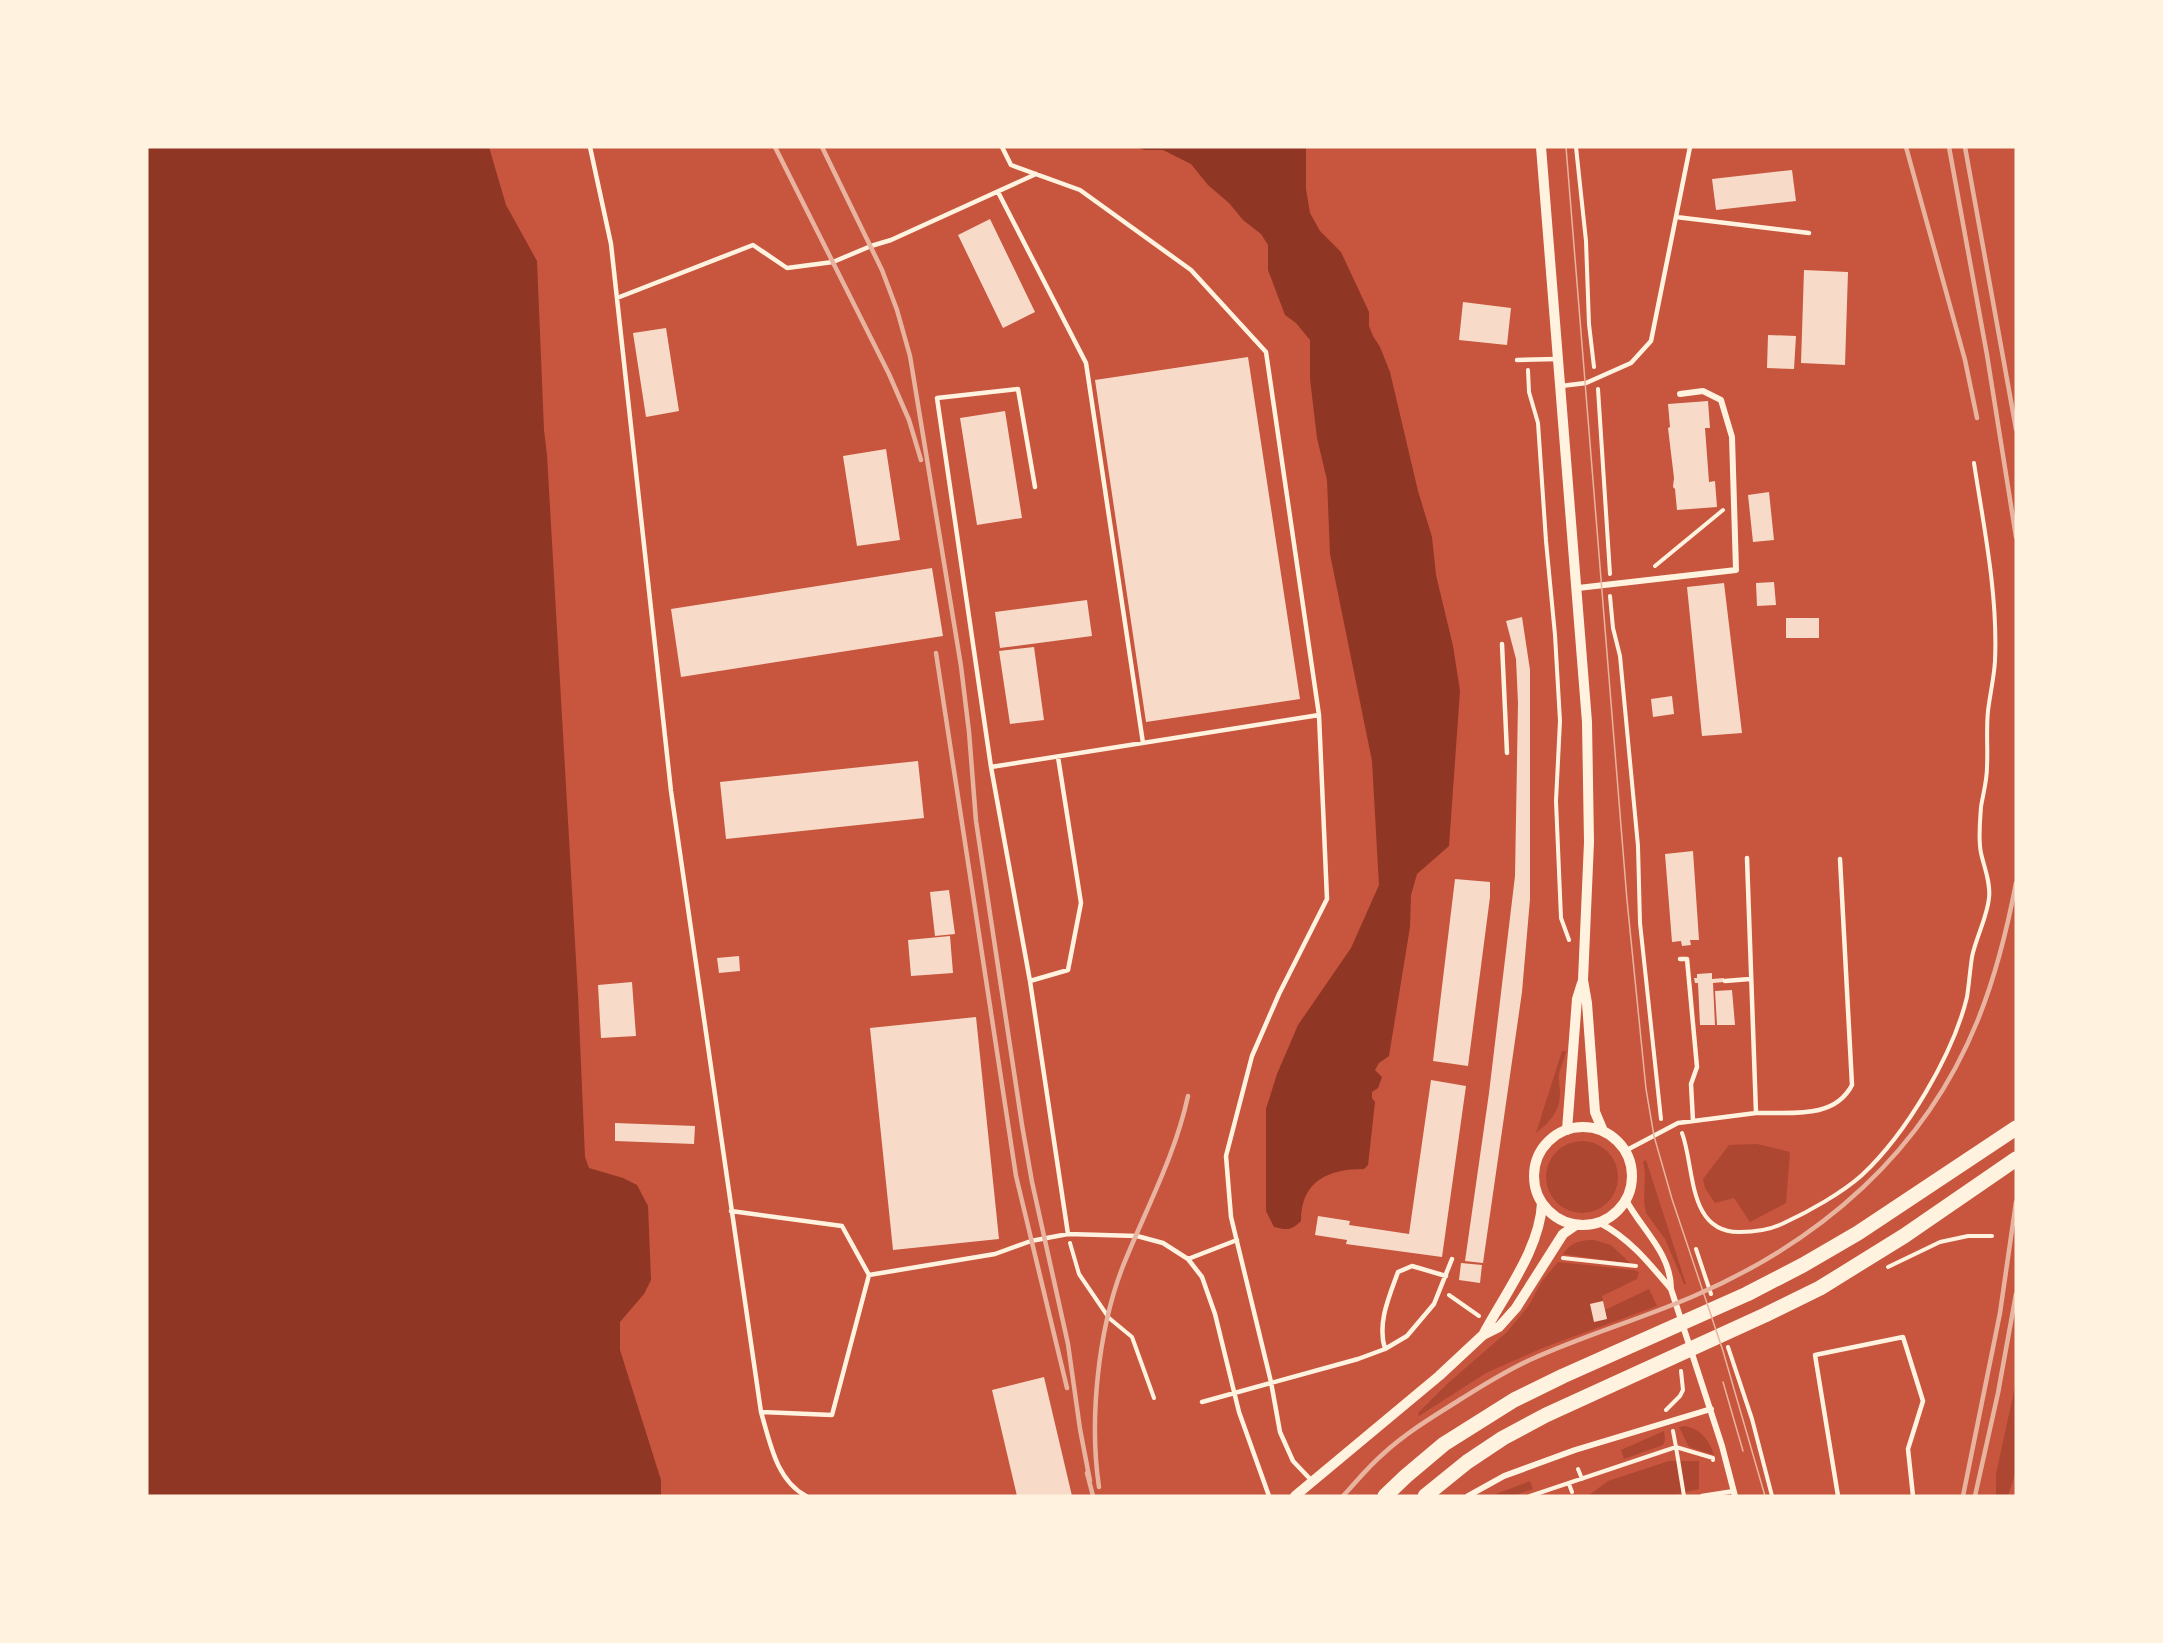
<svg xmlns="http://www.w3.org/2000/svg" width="2163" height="1643" viewBox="0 0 2163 1643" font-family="Quicksand,sans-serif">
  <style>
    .green { fill: #ae4732 }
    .water { fill: #8f3625 }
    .building { fill: #f7dbc8 }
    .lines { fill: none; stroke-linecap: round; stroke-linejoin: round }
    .path { stroke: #fff3e0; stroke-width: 4 }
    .service { stroke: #fff3e0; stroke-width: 4.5 }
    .minor { stroke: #fff3e0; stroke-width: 6 }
    .tertiary { stroke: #fff3e0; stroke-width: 10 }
    .primary { stroke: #fff3e0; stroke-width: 15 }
    .tram { stroke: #e9b49f; stroke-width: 1.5 }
    .rail { stroke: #e9b49f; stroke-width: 4.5 }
  </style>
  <rect width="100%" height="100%" fill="#c8553d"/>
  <path class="green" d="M1562,1051H1566C1564,1060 1561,1066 1559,1074C1558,1080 1560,1087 1560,1093C1560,1111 1550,1122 1536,1133Z
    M1546 1177a36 36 0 1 1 72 0a36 36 0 1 1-72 0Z
    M1757,1144L1790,1152L1786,1203L1750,1222L1734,1198L1715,1203L1705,1188L1703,1179L1729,1145Z
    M1646,1160L1686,1284H1684L1665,1239L1646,1213L1644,1202L1645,1173L1643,1162Z
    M1594,1240L1611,1245L1631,1264L1563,1254C1571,1242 1581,1240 1594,1240Z
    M1558,1262L1634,1270L1639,1272L1637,1279L1602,1296L1603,1301L1590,1304L1607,1319L1605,1310L1649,1289L1657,1306L1545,1347L1486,1373L1419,1416L1418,1413L1447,1384L1507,1332L1529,1305L1542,1281Z
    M2016,1382V1470L2008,1496H1996V1474Z
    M1685,1426C1701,1429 1709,1440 1714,1455L1689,1447L1679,1427Z
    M1664,1431L1665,1440L1663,1445L1624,1459L1621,1450Z
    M1669,1461H1699V1489L1670,1496H1588L1608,1481Z
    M1530,1481L1533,1489L1513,1496H1491Z"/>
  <path class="water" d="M147,147H489L506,205L537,261L544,430L547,455L578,995L585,1157L589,1168L623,1178L637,1185L648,1206L651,1280L644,1294L620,1322V1350L661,1480V1496H147Z
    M1135,147H1306V189L1310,213L1320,231L1341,252L1369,312V326L1373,336L1380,347L1390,372L1418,491L1432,537L1436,575L1453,646L1460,691L1449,846L1417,874L1411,895L1410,927L1389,1056L1379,1063L1375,1070L1382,1077L1378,1088L1372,1092V1098L1375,1102L1368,1165L1364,1169C1328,1169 1301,1181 1301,1221C1291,1231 1287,1230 1274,1227L1266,1211V1109L1277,1074L1298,1025L1351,948L1379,885L1372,761L1330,554L1327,480L1317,438L1310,379V340L1296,323L1285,315L1268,270V245L1261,234L1243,220L1229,203L1208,185L1191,164L1163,150H1145Z"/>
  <path class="building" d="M1792,170L1796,201L1716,210L1712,179Z
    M990,219L1035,312L1003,328L958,235Z
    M1804,270L1848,272L1845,365L1801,363Z
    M1463,302L1511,308L1507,345L1459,340Z
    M666,328L679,411L646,417L633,333Z
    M1768,335L1796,336L1794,369L1767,368Z
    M1248,357L1300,699L1146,722L1095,380Z
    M1708,401L1710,428H1705L1709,482L1715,481L1717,507L1677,510L1675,489L1673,487L1674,478L1668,428L1670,427L1668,404Z
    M1005,411L1022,518L977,525L960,418Z
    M886,449L900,540L857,546L843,456Z
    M1769,492L1774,540L1753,542L1748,495Z
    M932,568L943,636L681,677L671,609Z
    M1774,582L1776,605L1757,606L1756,583Z
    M1724,583L1742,733L1702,736L1687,587Z
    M1087,600L1092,636L1000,648L995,612Z
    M1522,617L1530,670V899L1522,992L1483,1263L1465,1261L1489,1093L1515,876L1518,703L1516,659L1506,621Z
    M1786,618H1819V638H1786Z
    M1034,647L1044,720L1010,724L999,651Z
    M1672,696L1674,714L1653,717L1651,699Z
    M918,761L924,818L726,839L720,782Z
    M1693,851L1699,940H1690L1691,945L1682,946L1681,941L1672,942L1665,854Z
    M1455,879L1490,882V897L1468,1066L1433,1061Z
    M949,890L955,934L935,936L930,892Z
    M950,936L953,973L911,976L908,940Z
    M739,956L740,971L719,973L717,958Z
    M1712,973V979L1724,978V982L1713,983L1715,1025H1700L1698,983H1695L1694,978H1697V974Z
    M632,982L636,1036L601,1038L598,985Z
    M1732,990L1735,1025H1717L1715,991Z
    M976,1017L999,1239L893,1250L870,1028Z
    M1431,1080L1466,1086L1442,1257L1346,1244L1347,1240L1315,1235L1318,1216L1350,1221L1349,1225L1409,1234Z
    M615,1123L695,1126L694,1144L615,1141Z
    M1461,1263L1482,1265L1480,1283L1459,1280Z
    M1603,1301L1607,1319L1594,1322L1590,1304Z
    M1044,1377L1072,1496H1017L992,1390Z"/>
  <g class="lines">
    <path class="path" d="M1576,147L1586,241L1589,324L1594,367
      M1528,370L1529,392L1538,423L1546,541L1555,635L1560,721L1556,801L1561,918L1569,940
      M1598,389L1610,574
      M1655,566L1723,510
      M1610,596L1613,628L1620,656L1638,846L1640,923L1661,1119
      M1682,1133C1695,1167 1687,1233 1740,1232C1755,1232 1770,1230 1784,1223C1808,1212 1842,1193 1862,1175C1906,1134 1953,1055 1967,997C1969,984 1970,970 1972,957C1976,937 1987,918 1989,898C1991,883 1984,867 1981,853C1978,839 1980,822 1981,807C1983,794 1987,781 1987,767C1988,749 1986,730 1988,711C1990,694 1994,678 1995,661C1998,595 1984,528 1974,463
      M1070,1243L1079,1274L1109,1318L1132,1337L1154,1398
      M1696,1249L1711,1294
      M1563,1258L1636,1266
      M1888,1267L1940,1242L1968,1236H1992
      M1449,1295L1479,1316
      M1728,1347L1752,1419L1772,1496
      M1666,1410L1680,1396L1683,1390L1681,1371
      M1578,1469L1582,1479
      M1569,1484L1572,1492
      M1530,1496L1676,1447L1673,1431
      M1684,1496L1676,1447L1713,1458V1460"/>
    <path class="service" d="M590,147L611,244L671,791L761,1412C770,1442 776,1480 806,1496
      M1002,147L1011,165L1080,190L1191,270L1266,352L1319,715L1327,899L1279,994L1252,1056L1226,1156L1231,1217L1271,1382L1280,1432L1293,1461L1312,1481
      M998,192L1086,363L1143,743
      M1676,217L1809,233
      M617,298L753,245L787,268L833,262L871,246L891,240L1036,174
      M1517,360L1557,359
      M1561,386L1586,383L1631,363L1651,341L1690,147
      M1035,487L1018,389L937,398L991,767L1030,981L1068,1234
      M1502,644L1507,753
      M991,767L1319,715
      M1680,959H1687L1697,1067L1691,1084L1693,1121
      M1030,981L1068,970L1081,903L1058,757
      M1725,981L1750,979
      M1756,1113C1790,1112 1834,1120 1852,1085L1840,859
      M1625,1151L1678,1123L1756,1113L1747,858
      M731,1211L842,1226L869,1275L832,1415L761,1412
      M1188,1259L1237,1240
      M869,1275L995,1254L1031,1241L1068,1234L1137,1236L1163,1243L1188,1259L1202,1277L1215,1314L1239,1412L1269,1496
      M1385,1349C1377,1323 1389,1297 1398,1272L1412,1266L1446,1276
      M1202,1402L1358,1359L1385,1349L1407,1336L1434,1304L1452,1259
      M1702,1496L1734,1491
      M1838,1496L1815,1355L1903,1337L1923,1401L1908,1449L1913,1496"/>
    <path class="minor" d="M1578,588L1736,570L1732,437L1721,400L1703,391L1680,394
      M1626,1200C1642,1230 1671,1253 1671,1289L1722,1446L1735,1496
      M1600,1223C1630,1239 1649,1263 1671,1289
      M1468,1496L1504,1476L1575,1450L1711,1409"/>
    <path class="tertiary" d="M1541,147L1587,722L1589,842L1583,980L1587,1003L1595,1112L1603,1131
      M1534 1176a49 49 0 1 1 98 0a49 49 0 1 1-98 0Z
      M1567,1130L1577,999L1582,983
      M1483,1335C1504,1295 1540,1249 1542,1203
      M1295,1496L1439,1376L1483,1335L1499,1327L1516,1308L1563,1234L1576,1225"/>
    <path class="primary" d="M1385,1496L1406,1476L1444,1444L1514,1400L1563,1376L1747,1294L1803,1265L1858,1233L2016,1128
      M1425,1496L1467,1462L1503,1438L1546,1415L1765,1315L1820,1288L1904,1236L2016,1159"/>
    <path class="tram" d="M1566,147L1627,900L1646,1089L1654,1136L1672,1199L1723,1351L1765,1496
      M1723,1382L1743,1451"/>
    <path class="rail" d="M775,147L889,374L909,420L921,460
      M822,147L882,270L897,310L910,356L961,666L969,732L976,821L1022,1125L1032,1182L1068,1344L1080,1429L1090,1481
      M1906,147L1965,360L1977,418
      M1949,147L1987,355L2016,537
      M1965,147L2016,429
      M936,653L1016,1176L1067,1388
      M1087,1473L1093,1496
      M1099,1487C1089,1420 1098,1330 1123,1266C1146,1209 1175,1156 1188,1096
      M1343,1496C1356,1482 1368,1467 1383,1454C1407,1432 1434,1416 1461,1399C1485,1384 1507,1370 1532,1359C1585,1335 1641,1319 1694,1296C1821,1241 1924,1152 1977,1022C1995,978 2007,930 2016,883
      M1963,1496L2000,1313L2016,1202
      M1975,1496L1998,1393L2016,1294"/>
  </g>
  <rect width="2163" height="1643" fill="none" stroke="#fff3e0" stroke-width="297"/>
</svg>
